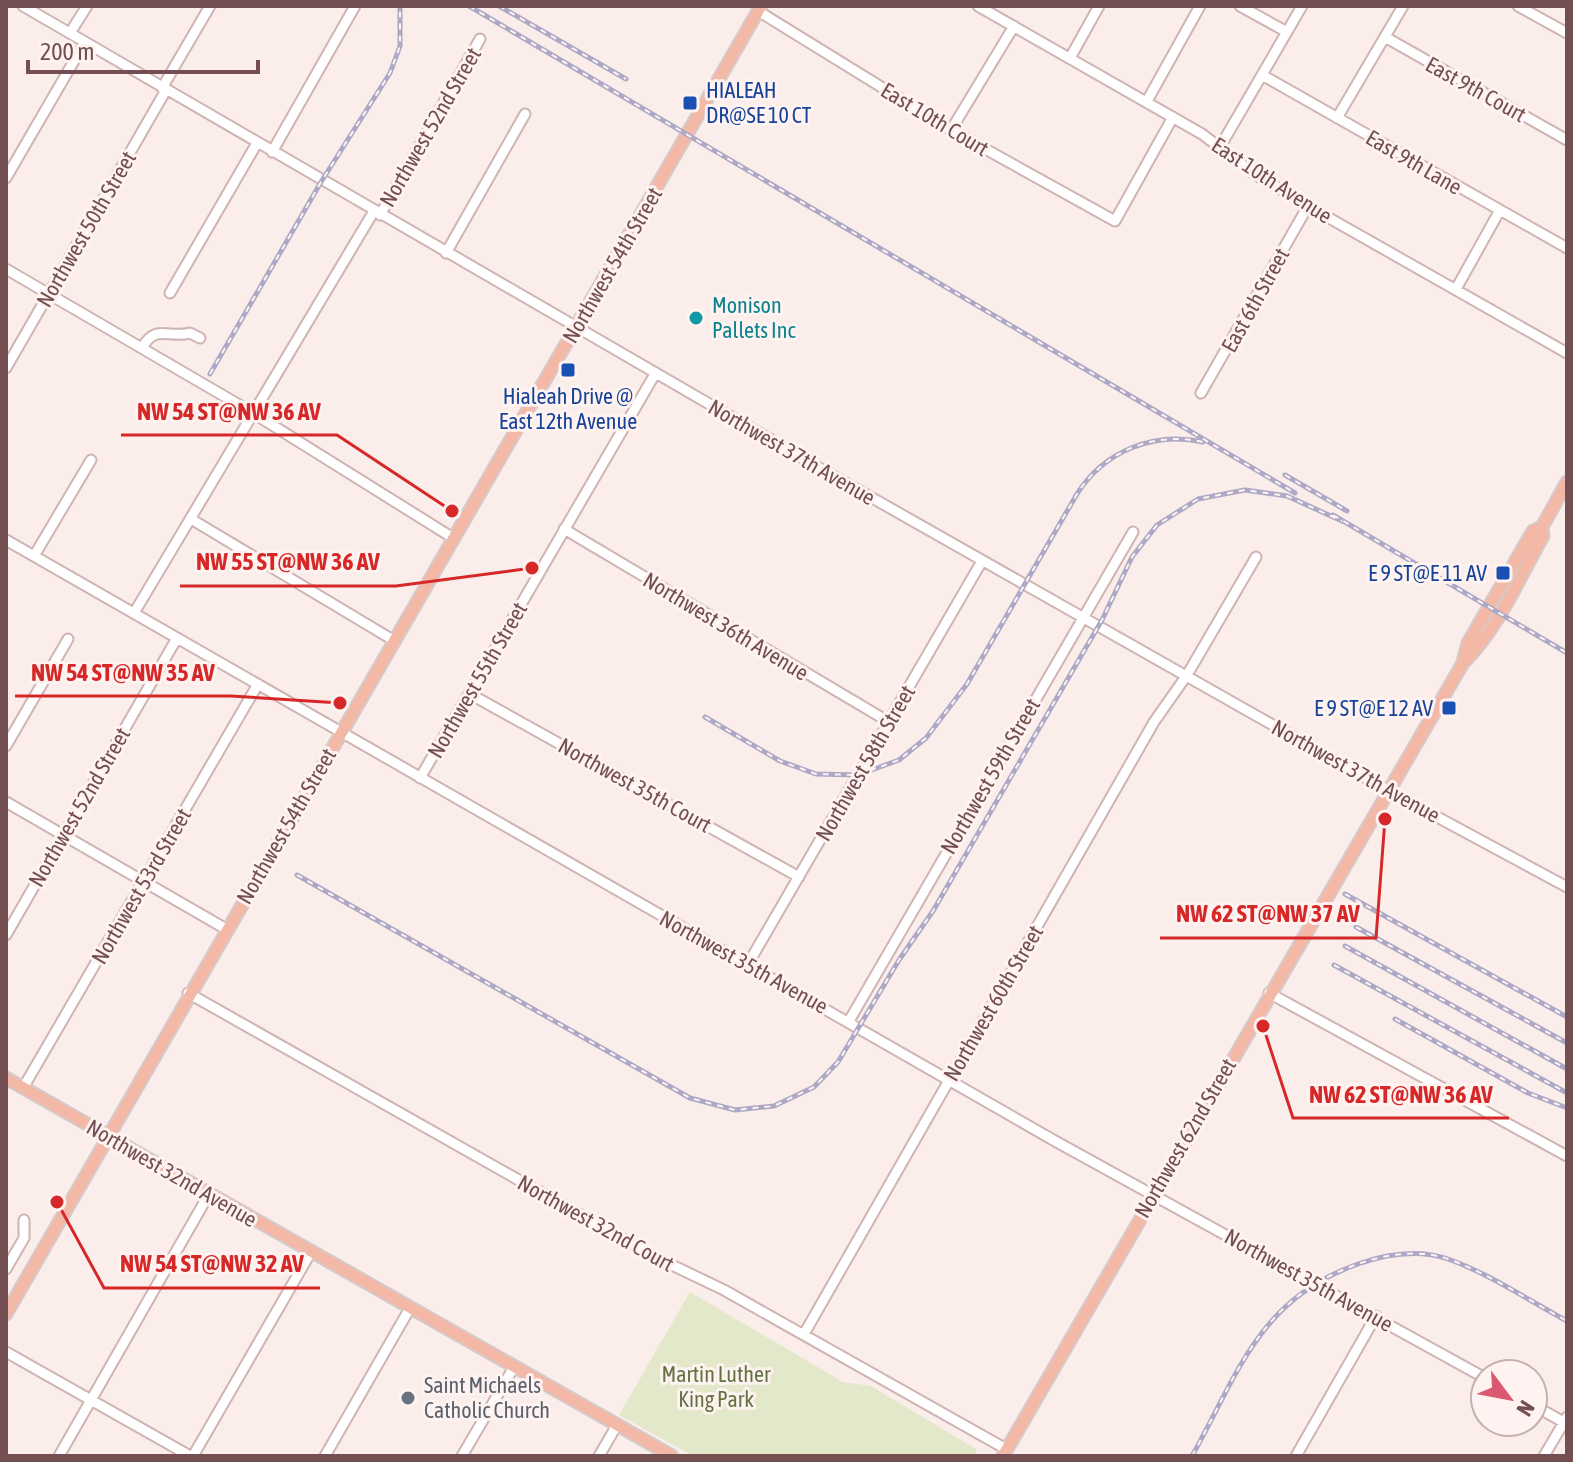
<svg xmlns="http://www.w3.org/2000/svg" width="1573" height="1462" viewBox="0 0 1573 1462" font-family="'Asap Condensed',sans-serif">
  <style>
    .green { fill: #e2e8c9 }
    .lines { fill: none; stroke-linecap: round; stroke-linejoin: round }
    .minor-casing { stroke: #cfb4b3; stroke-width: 13 }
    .major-casing { stroke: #d5cacb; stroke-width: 15 }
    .minor { stroke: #fff; stroke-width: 9 }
    .major { stroke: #f4b8a7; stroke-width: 11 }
    .rail-casing { stroke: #aca8c5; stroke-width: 5 }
    .rail { stroke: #fef3f0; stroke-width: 2; stroke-dasharray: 6; stroke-linecap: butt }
    .transit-dot { fill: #1a4fb4; stroke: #fef3f0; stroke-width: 3 }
    .culture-dot { fill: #0f9aa8; stroke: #fef3f0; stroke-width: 3 }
    .worship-dot { fill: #6b7280; stroke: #fef3f0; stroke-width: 3 }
    .labels { text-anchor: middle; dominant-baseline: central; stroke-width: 6; stroke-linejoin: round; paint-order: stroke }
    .street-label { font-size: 22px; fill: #744f51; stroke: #fef3f0 }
    .transit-label { font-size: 22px; fill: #164399; stroke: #fef3f0; text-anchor: end }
    .culture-label { font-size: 22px; fill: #0d838f; stroke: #fef3f0; text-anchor: start }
    .park-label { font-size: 22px; fill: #657344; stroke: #fef3f0 }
    .worship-label { font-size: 22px; fill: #5b616d; stroke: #fef3f0; text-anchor: start }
    .leader { fill: none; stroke: #d62828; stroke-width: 3 }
    .callout-dot { fill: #d62828; stroke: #fef3f0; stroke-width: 3 }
    .callout-label { font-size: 24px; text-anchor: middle; font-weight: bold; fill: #d62828; stroke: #fef3f0; stroke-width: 6; stroke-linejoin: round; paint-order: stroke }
  </style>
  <rect width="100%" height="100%" fill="#fbedea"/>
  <path class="green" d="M690,1292L843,1382L871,1386L976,1449L977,1456H693L619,1415Z"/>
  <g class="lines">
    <g class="minor-casing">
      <path id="minor" d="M23,6L823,470L1389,791L1567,887
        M978,6L1202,134L1256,175L1308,206L1567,353
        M1240,6L1287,32
        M1518,6L1567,33
        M758,11L951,130L1115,221L1173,117
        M70,33L87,6
        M1385,37L1567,140
        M1070,58L1099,6
        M1262,75L1567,248
        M162,88L210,6
        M1147,101L1200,6
        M1337,118L1403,6
        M951,130L1014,26
        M1220,147L1302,6
        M272,152L355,6
        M6,178L85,42
        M380,215L480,39
        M446,253L525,114
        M6,269L253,413L453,538
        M1456,289L1500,210
        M170,293L257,143
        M142,348C156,323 168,339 190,333L200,338
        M6,368L166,90
        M1201,393L1308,206
        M191,519L393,640
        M564,529L889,722
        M6,540L1055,1141L1485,1378
        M34,556L91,460
        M134,613L374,211
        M470,694L799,877
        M6,746L68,639
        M420,778L655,374
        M6,802L226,929
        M6,935L177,638
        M748,964L982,561
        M188,993L653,1256L724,1290L1006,1449
        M1269,993L1567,1156
        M849,1021L1133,532
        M23,1088L258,684
        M6,1269L24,1238V1220
        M804,1334L1154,722L1187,675L1256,557
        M6,1352L190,1456
        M1533,1405L1567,1424
        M59,1456L209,1194
        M193,1456L311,1252
        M325,1456L410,1308
        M462,1456L514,1367
        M599,1456L617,1425
        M1296,1456L1376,1316
        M1544,1456L1567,1417"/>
    </g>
    <g class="major-casing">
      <path id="major" d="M1463,662L1468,643L1533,531L1542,527
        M6,1078L672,1456
        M6,1314L761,6
        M1003,1456L1463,663C1498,629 1519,578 1543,536L1542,527L1567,482"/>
    </g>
    <use href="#minor" class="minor"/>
    <use href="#major" class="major"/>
    <g class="rail-casing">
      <path id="rail" d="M469,6L1295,493
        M499,6L626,79
        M210,374L321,182L390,73L400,46V6
        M1285,475L1347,511
        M1333,515L1567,653
        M705,717L780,761L816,774L858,775L899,760L926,738L967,684L1077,494C1104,451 1154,431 1203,442
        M297,875L690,1098L735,1110L774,1106L814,1087L838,1062L899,960L933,911L1102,620L1132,557L1157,525L1198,499L1245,490L1287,496L1342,521
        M1345,894L1567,1017
        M1356,927L1567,1043
        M1345,946L1567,1069
        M1334,965L1567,1093
        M1395,1019L1528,1093L1567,1108
        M1192,1456C1239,1372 1259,1299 1358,1264C1386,1254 1419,1249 1448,1259C1490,1274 1528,1300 1567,1321"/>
    </g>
    <use href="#rail" class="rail"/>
  </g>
  <g class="transit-dot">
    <rect x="682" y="95" width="16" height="16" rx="4"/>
    <rect x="560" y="362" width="16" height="16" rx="4"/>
    <rect x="1495" y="565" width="16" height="16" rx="4"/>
    <rect x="1441" y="700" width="16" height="16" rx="4"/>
  </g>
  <circle class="culture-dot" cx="696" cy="318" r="8"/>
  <circle class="worship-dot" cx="408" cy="1398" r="8"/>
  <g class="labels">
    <g class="street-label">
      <text transform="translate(1476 89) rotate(29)">East 9th Court</text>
      <text transform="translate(935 119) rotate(31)">East 10th Court</text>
      <text transform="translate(430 127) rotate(-60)">Northwest 52nd Street</text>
      <text transform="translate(1414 162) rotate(30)">East 9th Lane</text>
      <text transform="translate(1272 180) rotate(33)">East 10th Avenue</text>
      <text transform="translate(86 229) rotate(-60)">Northwest 50th Street</text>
      <text transform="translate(612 265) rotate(-60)">Northwest 54th Street</text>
      <text transform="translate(1255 300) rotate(-61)">East 6th Street</text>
      <text transform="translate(792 452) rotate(30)">Northwest 37th Avenue</text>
      <text transform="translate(726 626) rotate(31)">Northwest 36th Avenue</text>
      <text transform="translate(477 680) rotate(-60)">Northwest 55th Street</text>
      <text transform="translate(865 763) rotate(-60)">Northwest 58th Street</text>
      <text transform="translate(1356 771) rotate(29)">Northwest 37th Avenue</text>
      <text transform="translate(990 776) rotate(-60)">Northwest 59th Street</text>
      <text transform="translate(635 785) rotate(29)">Northwest 35th Court</text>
      <text transform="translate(79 807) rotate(-60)">Northwest 52nd Street</text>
      <text transform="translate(286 826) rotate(-60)">Northwest 54th Street</text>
      <text transform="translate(141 886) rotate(-60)">Northwest 53rd Street</text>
      <text transform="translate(744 962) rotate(29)">Northwest 35th Avenue</text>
      <text transform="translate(993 1003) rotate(-60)">Northwest 60th Street</text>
      <text transform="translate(1185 1138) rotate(-60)">Northwest 62nd Street</text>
      <text transform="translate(172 1173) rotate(30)">Northwest 32nd Avenue</text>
      <text transform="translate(596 1223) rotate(29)">Northwest 32nd Court</text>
      <text transform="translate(1309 1280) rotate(29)">Northwest 35th Avenue</text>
    </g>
    <g class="transit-label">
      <text x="706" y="90" text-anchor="start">HIALEAH<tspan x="706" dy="25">DR@SE 10 CT</tspan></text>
      <text x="568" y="396" text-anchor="middle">Hialeah Drive @<tspan x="568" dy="25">East 12th Avenue</tspan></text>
      <text x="1487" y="573">E 9 ST@E 11 AV</text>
      <text x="1433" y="708">E 9 ST@E 12 AV</text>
    </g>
    <g class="culture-label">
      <text x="712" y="305">Monison<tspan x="712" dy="25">Pallets Inc</tspan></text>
    </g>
    <g class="park-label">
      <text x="716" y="1374">Martin Luther<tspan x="716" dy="25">King Park</tspan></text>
    </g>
    <g class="worship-label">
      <text x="424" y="1385">Saint Michaels<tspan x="424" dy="25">Catholic Church</tspan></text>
    </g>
  </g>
  <path class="leader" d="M452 511L337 435H121M532 568L396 586H180M340 703L231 696H15M1385 819L1376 938H1160M1263 1026L1293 1118H1509M57 1202L104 1288H320"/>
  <g class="callout-dot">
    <circle cx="452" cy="511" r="8"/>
    <circle cx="532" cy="568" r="8"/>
    <circle cx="340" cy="703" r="8"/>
    <circle cx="1385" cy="819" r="8"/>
    <circle cx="1263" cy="1026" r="8"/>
    <circle cx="57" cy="1202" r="8"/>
  </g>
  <g class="callout-label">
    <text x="229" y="420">NW 54 ST@NW 36 AV</text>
    <text x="288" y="570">NW 55 ST@NW 36 AV</text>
    <text x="123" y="681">NW 54 ST@NW 35 AV</text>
    <text x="1268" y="922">NW 62 ST@NW 37 AV</text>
    <text x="1401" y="1103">NW 62 ST@NW 36 AV</text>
    <text x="212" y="1272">NW 54 ST@NW 32 AV</text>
  </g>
  <rect width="1573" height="1462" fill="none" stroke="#744f51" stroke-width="16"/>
  <g transform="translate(1509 1398) rotate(122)"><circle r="38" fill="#fef3f0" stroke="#c7b1b0" stroke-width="2"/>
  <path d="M0-6L14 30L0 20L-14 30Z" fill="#db5871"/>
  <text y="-12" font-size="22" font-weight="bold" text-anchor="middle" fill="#744f51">N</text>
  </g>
  <path d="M28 60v12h230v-12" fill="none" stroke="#744f51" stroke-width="4"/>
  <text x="40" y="60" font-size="24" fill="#744f51" stroke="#fef3f0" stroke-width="6" paint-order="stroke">200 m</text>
</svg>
